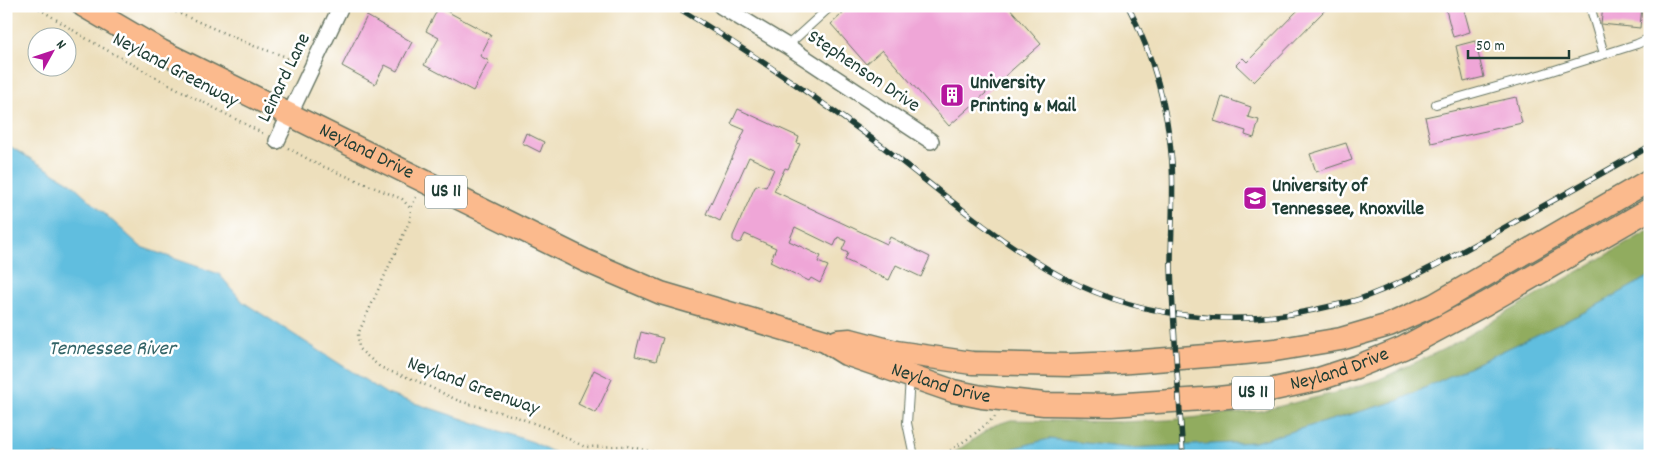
<svg xmlns="http://www.w3.org/2000/svg" width="1656" height="462" viewBox="0 0 1656 462" font-family="Dekko,sans-serif">
  <style>
    .forest { fill: #91ac5e; stroke: #587449 }
    .water { fill: #61bedf; stroke: #407e8a }
    .building { fill: #efa6d7 }
    .lines { fill: none; stroke-linecap: round; stroke-linejoin: round }
    .service-casing { stroke: #677664; stroke-width: 10 }
    .minor-casing { stroke: #677664; stroke-width: 18 }
    .primary-casing { stroke: #677664; stroke-width: 25 }
    .path { stroke: #677664; stroke-width: 2.5; stroke-dasharray: 1 4; stroke-linecap: butt }
    .service { stroke: #fff; stroke-width: 8 }
    .minor { stroke: #fff; stroke-width: 15 }
    .primary { stroke: #fbba8d; stroke-width: 22 }
    .rail-casing { stroke: #1f3d34; stroke-width: 5.5 }
    .rail { stroke: #fff; stroke-width: 4; stroke-dasharray: 11; stroke-linecap: butt }
    .labels { text-anchor: middle; dominant-baseline: central; stroke-width: 5; stroke-linejoin: round; paint-order: stroke }
    .shield { fill: #fff; stroke: #627771; stroke-width: 1 }
    .shield-label { font-size: 19px; font-weight: bold; fill: #1f3d34 }
    .street-label { font-size: 20px; fill: #1f3d34; stroke: #fff }
    .poi-label { font-size: 20px; font-weight: bold; fill: #1f3d34; stroke: #fff; text-anchor: start }
    .water-label { font-size: 21px; font-style: italic; fill: #336467; stroke: #fff }
  </style>
  <rect width="100%" height="100%" fill="#fff"/>
  <filter id="ink" filterUnits="userSpaceOnUse"><feTurbulence type="fractalNoise" baseFrequency=".02" numOctaves="2"/><feDisplacementMap in="SourceGraphic" scale="10" xChannelSelector="R" yChannelSelector="G"/><feConvolveMatrix kernelMatrix="1 2 1 2 8 2 1 2 1" color-interpolation-filters="sRGB"/></filter>
  <filter id="wash" filterUnits="userSpaceOnUse"><feTurbulence type="fractalNoise" baseFrequency=".0096" numOctaves="4" result="noise"/><feDisplacementMap in="SourceGraphic" scale="20" xChannelSelector="R" yChannelSelector="G"/><feGaussianBlur stdDeviation="1.12" result="paint"/><feColorMatrix in="noise" values="0 0 0 0 0 0 0 0 0 0 0 0 0 0 0 0 0 1.4 0 .05"/><feComposite in="paint" operator="in"/></filter>
  <g filter="url(#wash)">
    <rect width="100%" height="100%" fill="#eddfbc"/>
    <path class="forest" d="M1650,230V276L1587,311L1397,401L1255,442L1129,448L1049,439L983,456H949L995,425L1011,420L1121,422L1169,420L1260,411L1331,394L1378,380L1444,349Z"/>
    <path class="water" d="M6,144L71,183L141,247L219,274L243,302L387,394L533,442L561,456H6Z
      M1650,276V456H983L1049,439L1129,448L1255,442L1397,401L1587,311Z"/>
    <g id="blocks">
      <path class="building" d="M851,6H1008L1041,44L949,126L882,50L866,64L831,24Z
        M1302,6H1329L1254,82L1236,65L1243,58L1247,62Z
        M1445,6H1463L1470,32L1453,37Z
        M1603,6H1642L1640,28L1601,24Z
        M439,7L491,35L480,56L489,61L473,91L424,65L439,38L426,31Z
        M367,16L412,42L397,71L385,65L375,84L342,66Z
        M1475,41L1484,77L1464,82L1456,46Z
        M1222,97L1251,107L1248,117L1259,120L1254,138L1245,135L1246,131L1214,121Z
        M1516,97L1522,123L1431,143L1425,117Z
        M738,109L799,137L797,143L800,144L788,169L785,168L774,191L887,244L890,237L930,257L921,277L896,265L889,280L845,260L848,253L842,250L846,241L838,237L834,246L795,227L789,241L821,256L818,262L828,266L820,283L811,278L809,281L770,262L776,248L745,234L741,242L737,243L733,240V236L755,187L759,185L766,187L774,169L749,157L720,221L706,214L745,130L731,124Z
        M526,133L544,142L540,152L522,143Z
        M1346,143L1352,160L1316,172L1310,154Z
        M641,332L663,338L656,361L635,356Z
        M594,370L612,379L596,413L578,404Z"/>
    </g>
  </g>
  <g filter="url(#ink)">
    <use href="#blocks" fill-opacity="0" stroke="#677664" stroke-width="1"/>
    <g class="lines">
      <g class="service-casing">
        <path id="service" d="M1590,6L1604,54
          M787,46L831,6
          M1436,104L1542,74L1637,44L1650,38
          M910,378L907,423L914,456"/>
      </g>
      <g class="minor-casing">
        <path id="minor" d="M721,6L787,46L931,141
          M277,141L341,6"/>
      </g>
      <g class="primary-casing">
        <g id="primary">
          <path id="s1" d="M84,6L161,51L584,260L661,293L825,341L846,354L953,391L982,397L1044,404L1111,405L1218,398L1246,395L1316,380L1356,367L1403,348L1485,304L1650,209"/>
          <path d="M838,341L850,340L896,352L972,363L1069,365L1117,363L1245,353L1275,350L1341,339L1389,325L1434,305L1650,180"/>
        </g>
      </g>
      <path class="path" d="M35,6L87,39L157,78L266,135
        M162,6L254,46L284,56L297,66
        M288,148L317,164L402,199L411,209
        M416,197L411,209L410,220L358,334L359,349L380,367L392,372L415,380L459,401L514,416L547,428L585,447L627,446L670,456
        M942,456L972,436L996,416"/>
      <use href="#service" class="service"/>
      <use href="#minor" class="minor"/>
      <use href="#primary" class="primary"/>
      <g class="rail-casing">
        <path id="rail" d="M675,6C746,49 811,94 878,143C934,186 987,233 1048,269C1131,318 1233,330 1327,307C1339,304 1353,302 1365,297C1415,278 1462,252 1509,225C1556,199 1603,173 1650,146
          M1128,6C1153,55 1168,108 1172,163C1174,197 1171,231 1171,266C1173,329 1179,393 1183,456"/>
      </g>
      <use href="#rail" class="rail"/>
    </g>
  </g>
  <defs>
    <g id="building-square" transform="scale(1.25)"><rect x="-9" y="-9" width="18" height="18" rx="4" fill="#b5179e" stroke="#fff"/><path d="M-4-6H4V6H1V3H-1V6H-4ZM-2.5-4.3h1.7v1.8h-1.7ZM.8-4.3h1.7v1.8H.8ZM-2.5-1h1.7V.8h-1.7ZM.8-1h1.7V.8H.8Z" fill="#fff"/></g>
    <g id="university-square" transform="scale(1.25)"><rect x="-9" y="-9" width="18" height="18" rx="4" fill="#b5179e" stroke="#fff"/><path d="M0-5L7-2L0 1L-7-2ZM-4 1L0 2.5L4 1V4Q0 6-4 4Z" fill="#fff"/></g>
  </defs>
  <g fill-rule="evenodd">
    <use href="#building-square" x="952" y="95"/>
    <use href="#university-square" x="1255" y="198"/>
  </g>
  <g class="labels">
    <g class="shield">
      <rect x="425" y="175.5" width="42" height="33" rx="4"/>
      <rect x="1232" y="376.5" width="42" height="33" rx="4"/>
    </g>
    <g class="shield-label">
      <text x="446" y="192">US 11</text>
      <text x="1253" y="393">US 11</text>
    </g>
    <g class="street-label">
      <text transform="translate(175 71) rotate(28)">Neyland Greenway</text>
      <text transform="translate(863 72) rotate(34)">Stephenson Drive</text>
      <text transform="translate(285 78) rotate(-64)">Leinard Lane</text>
      <text stroke="none"><textPath href="#s1" startOffset="318">Neyland Drive</textPath></text>
      <text stroke="none"><textPath href="#s1" startOffset="1345">Neyland Drive</textPath></text>
      <text stroke="none"><textPath href="#s1" startOffset="940">Neyland Drive</textPath></text>
      <text transform="translate(473 387) rotate(20)">Neyland Greenway</text>
    </g>
    <g class="poi-label">
      <text x="970" y="84">University<tspan x="970" dy="23">Printing &amp; Mail</tspan></text>
      <text x="1272" y="187">University of<tspan x="1272" dy="23">Tennessee, Knoxville</tspan></text>
    </g>
    <g class="water-label">
      <text x="112" y="350">Tennessee River</text>
    </g>
  </g>
  <rect width="1656" height="462" fill="none" stroke="#fff" stroke-width="25"/>
  <g transform="translate(52 52) rotate(50)"><circle r="24" fill="#ffffff" stroke="#a5b1ae"/>
  <path d="M0-4L9 19L0 12L-9 19Z" fill="#b5179e"/>
  <text y="-8" font-size="14" font-weight="bold" text-anchor="middle" fill="#1f3d34">N</text>
  </g>
  <path d="M1468 50v8h101v-8" fill="none" stroke="#1f3d34" stroke-width="2.5"/>
  <text x="1476" y="50" font-size="15" fill="#1f3d34" stroke="#ffffff" stroke-width="4" paint-order="stroke">50 m</text>
</svg>
